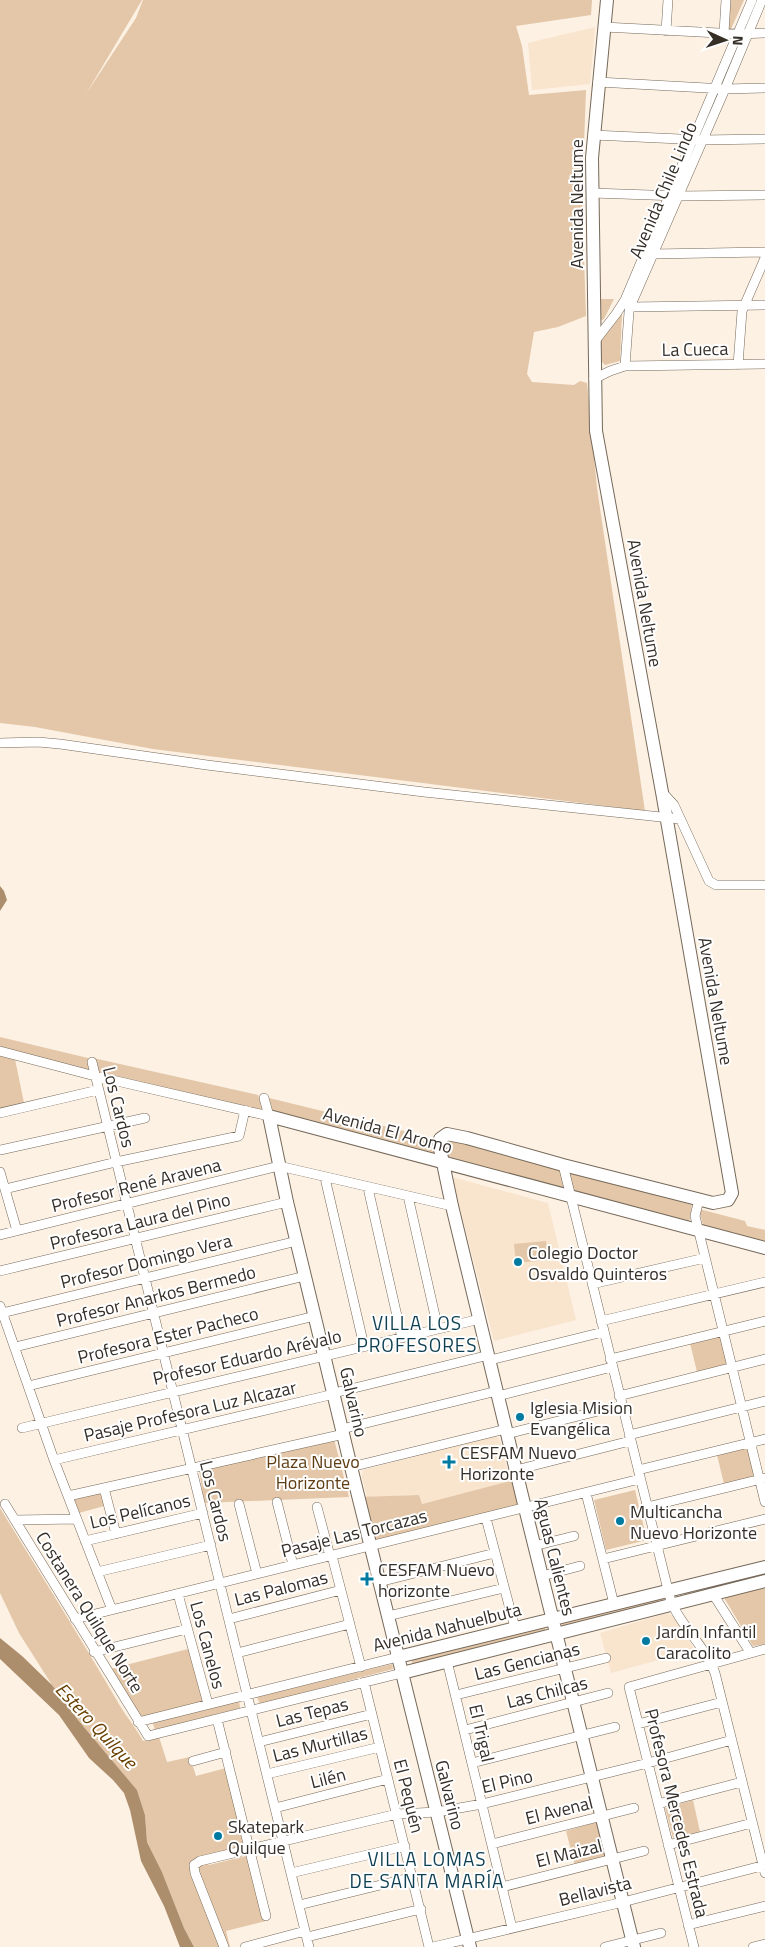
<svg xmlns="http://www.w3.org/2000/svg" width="765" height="1947" viewBox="0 0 765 1947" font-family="'Titillium Web',sans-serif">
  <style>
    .built { fill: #f9e4cd }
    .green { fill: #e3c7a8 }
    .water { fill: #ad8e6c }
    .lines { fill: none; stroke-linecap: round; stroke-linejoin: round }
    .street-casing { stroke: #76695a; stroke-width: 10 }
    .secondary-casing { stroke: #76695a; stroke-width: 14 }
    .street { stroke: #fff; stroke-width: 9 }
    .secondary { stroke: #fff; stroke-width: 12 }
    .poi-dot { fill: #007aa1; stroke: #fff; stroke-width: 2 }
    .labels { text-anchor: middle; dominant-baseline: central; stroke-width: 4; stroke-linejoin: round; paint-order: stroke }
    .street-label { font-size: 18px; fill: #352f28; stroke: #fff }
    .poi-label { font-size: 18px; fill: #352f28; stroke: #fff; text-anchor: start }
    .park-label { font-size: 18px; fill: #5e3d13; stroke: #fff }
    .neighbourhood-label { font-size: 19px; letter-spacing: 1px; fill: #0f3f52; stroke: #fff }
    .water-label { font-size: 19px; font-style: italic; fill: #693f00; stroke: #fff }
  </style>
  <rect width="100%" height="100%" fill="#fdf1e4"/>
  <path class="built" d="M595,27L590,84L532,90L528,43Z
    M452,1177L548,1203L576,1320L494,1341Z
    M496,1436L500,1440L510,1481L421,1504L419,1495L367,1497L362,1477L363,1470Z
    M667,1613L672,1615L695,1650L611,1673L600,1633Z"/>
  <path class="green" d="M0,0H142L86,94L136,18L143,0H592L591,15L516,26L522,46L529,95L586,90L582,199L586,316L558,327L534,332L527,374L532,382L574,385L580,381L587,383L597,488L645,811L153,749L35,727L0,723Z
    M729,0H744L731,29L726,30Z
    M599,299H614L604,319L598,322Z
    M622,313L620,361L605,365L599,359L600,342Z
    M0,1037L88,1058L92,1072L0,1048Z
    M0,1055L15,1059L24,1103L0,1109Z
    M93,1058L258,1095L263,1110L96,1073Z
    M265,1097L433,1138L435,1156L271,1113Z
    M441,1137L563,1165L569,1196L443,1163Z
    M568,1170L692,1205L689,1224L573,1193Z
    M699,1209L745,1221L747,1226L765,1230V1245L704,1229Z
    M546,1241L548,1260L516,1263L514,1244Z
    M723,1330L732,1367L698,1376L689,1339Z
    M334,1439L349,1497L204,1503L199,1469Z
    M751,1443L759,1480L725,1488L716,1451Z
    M518,1479L525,1508L370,1546L359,1497L419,1495L422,1504Z
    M104,1488L108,1505L75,1514L68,1496Z
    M635,1490L647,1540L606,1550L594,1500Z
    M0,1508C39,1572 79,1635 116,1699C124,1714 135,1726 143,1741L159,1737L167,1762L190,1757L196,1776L226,1768L248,1847L206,1858L209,1865L250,1855L266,1921L226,1931L230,1947H194L184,1928L162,1872L147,1842L145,1815L137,1790L78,1720L52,1685L19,1633L0,1593Z
    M765,1588V1644L753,1646L723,1596Z
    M663,1596L664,1601L563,1627L561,1621Z
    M545,1625L546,1632L412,1664V1659Z
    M192,1648L208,1704L138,1722L110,1669Z
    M392,1664L393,1669L260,1704L257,1697Z
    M239,1699L240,1708L155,1730L152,1721Z
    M693,1800L700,1832L673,1838L665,1808Z
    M597,1822L606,1858L575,1866L566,1831Z"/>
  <path class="water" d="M0,886L4,891L7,900L0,911Z
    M0,1638L22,1656L52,1685L78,1720L137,1790L145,1815L147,1842L162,1872L184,1928L194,1947H180L164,1906L141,1861L130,1810L124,1793L113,1780L89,1758L59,1715L0,1659Z"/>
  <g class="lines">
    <g class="street-casing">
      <path id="street" d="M604,27L738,34L765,33
        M666,31L668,0
        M724,33L726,0
        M598,82L725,89L765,88
        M593,135L702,140L765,139
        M592,193L679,196L765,195
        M653,254L765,252
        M630,307L765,305
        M595,341L616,314L625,300L752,0
        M738,365L742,311L765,258
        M625,366L629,312L630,307L725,89L762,0
        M594,379L610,371L625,366L765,364
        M0,743L38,742L60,744L207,765L424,792L680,819
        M663,793L674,805L709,881L716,885H765
        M0,1051L95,1076L269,1116L264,1098
        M92,1062L309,1947
        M0,1113L98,1090
        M0,1150L145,1118
        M563,1165L670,1598C679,1625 705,1645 715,1673L765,1873
        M0,1172L17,1231
        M325,1178L364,1346
        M368,1188L402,1338
        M5,1189L116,1162L239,1136L245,1110
        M408,1196L438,1329
        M699,1199L695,1216L765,1502
        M0,1235L279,1166L452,1206
        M0,1271L287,1202
        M592,1284L705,1258
        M0,1306L54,1460L112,1610
        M2,1313L297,1241
        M601,1321L765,1282
        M15,1347L305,1276
        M610,1359L765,1321
        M490,1360L603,1332
        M28,1386L315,1316
        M334,1393L489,1355
        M498,1396L612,1367
        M619,1396L765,1359
        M22,1428L480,1319
        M342,1429L497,1391
        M507,1434L622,1405
        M629,1435L765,1401
        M54,1460L334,1394
        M351,1467L506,1429
        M516,1470L630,1441
        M638,1470L765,1439
        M104,1488L116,1534
        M586,1493L614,1604
        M68,1496L344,1434
        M277,1502L293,1565
        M5,1504L148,1736L402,1673
        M239,1504L257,1574
        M317,1507L330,1556
        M647,1507L765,1478
        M486,1518L515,1628
        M15,1520L77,1519
        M85,1541L203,1513
        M534,1546L574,1536
        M332,1556L361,1667
        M603,1559L765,1519
        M97,1572L211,1545
        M542,1576L580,1566
        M379,1582L495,1553
        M178,1594L208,1704
        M713,1594L750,1652
        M388,1616L504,1588
        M75,1619L640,1479
        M229,1619L341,1590
        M94,1652L187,1629
        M237,1653L350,1624
        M447,1661L512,1928
        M364,1682L429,1947
        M456,1695L606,1658
        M217,1719L266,1916
        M138,1722L398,1657
        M638,1724L722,1702
        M465,1730L608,1693
        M259,1742L372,1714
        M193,1761L226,1752
        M472,1763L615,1727
        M267,1774L380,1747
        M658,1804L742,1782
        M275,1808L388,1779
        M492,1844L634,1808
        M668,1845L752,1823
        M291,1873L405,1846
        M502,1887L644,1851
        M299,1905L413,1877
        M688,1925L765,1906
        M307,1937L421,1909
        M224,1947L195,1873L194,1865L200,1861L397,1814L437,1812L482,1804L648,1763L732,1740
        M245,1947L305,1931
        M433,1947L623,1902L765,1865
        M605,1947L661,1933
        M694,1947L629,1687L765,1649
        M753,1947L765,1944"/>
    </g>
    <g class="secondary-casing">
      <path id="secondary" d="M607,0L592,158L596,431L662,792L732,1193L728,1200L713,1203L563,1165L467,1138L447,1134L440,1139L439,1144L452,1206L525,1508L634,1947
        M398,1657L765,1567
        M402,1673L765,1581
        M470,1947L351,1467L287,1202L269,1116L765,1248"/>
    </g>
    <use href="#street" class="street"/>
    <use href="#secondary" class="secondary"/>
  </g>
  <g class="poi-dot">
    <circle cx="518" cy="1262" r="5"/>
    <circle cx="520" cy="1417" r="5"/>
    <path d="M446.5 1454.5h5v5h5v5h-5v5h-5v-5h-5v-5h5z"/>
    <circle cx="620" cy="1521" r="5"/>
    <path d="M364.5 1571.5h5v5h5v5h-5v5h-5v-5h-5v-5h5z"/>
    <circle cx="646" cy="1641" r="5"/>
    <circle cx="218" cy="1836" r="5"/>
  </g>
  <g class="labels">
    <g class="street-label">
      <text transform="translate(663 190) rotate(-67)">Avenida Chile Lindo</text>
      <text transform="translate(576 204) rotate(-90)">Avenida Neltume</text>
      <text transform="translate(695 349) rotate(-1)">La Cueca</text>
      <text transform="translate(645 603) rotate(80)">Avenida Neltume</text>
      <text transform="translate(716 1001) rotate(80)">Avenida Neltume</text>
      <text transform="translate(119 1107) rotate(76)">Los Cardos</text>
      <text transform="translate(388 1130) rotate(15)">Avenida El Aromo</text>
      <text transform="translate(136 1185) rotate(-14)">Profesor René Aravena</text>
      <text transform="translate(140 1221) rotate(-14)">Profesora Laura del Pino</text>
      <text transform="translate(146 1261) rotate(-14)">Profesor Domingo Vera</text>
      <text transform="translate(156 1296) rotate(-14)">Profesor Anarkos Bermedo</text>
      <text transform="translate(168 1335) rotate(-14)">Profesora Ester Pacheco</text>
      <text transform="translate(247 1357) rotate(-13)">Profesor Eduardo Arévalo</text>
      <text transform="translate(354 1402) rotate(77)">Galvarino</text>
      <text transform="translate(190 1411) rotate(-13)">Pasaje Profesora Luz Alcazar</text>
      <text transform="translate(216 1501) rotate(76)">Los Cardos</text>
      <text transform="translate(140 1511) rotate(-13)">Los Pelícanos</text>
      <text transform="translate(354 1533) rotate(-14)">Pasaje Las Torcazas</text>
      <text transform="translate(555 1557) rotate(76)">Aguas Calientes</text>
      <text transform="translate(281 1588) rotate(-14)">Las Palomas</text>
      <text transform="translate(90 1612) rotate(58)">Costanera Quilque Norte</text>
      <text transform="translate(447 1627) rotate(-14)">Avenida Nahuelbuta</text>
      <text transform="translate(208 1645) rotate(75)">Los Canelos</text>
      <text transform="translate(527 1661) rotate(-14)">Las Gencianas</text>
      <text transform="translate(547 1692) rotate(-14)">Las Chilcas</text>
      <text transform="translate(312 1712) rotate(-14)">Las Tepas</text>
      <text transform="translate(482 1733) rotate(77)">El Trigal</text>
      <text transform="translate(320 1744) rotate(-14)">Las Murtillas</text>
      <text transform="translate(328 1778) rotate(-14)">Lilén</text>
      <text transform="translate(507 1781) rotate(-13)">El Pino</text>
      <text transform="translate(450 1795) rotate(76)">Galvarino</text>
      <text transform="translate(409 1796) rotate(76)">El Pequén</text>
      <text transform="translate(559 1810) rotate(-14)">El Avenal</text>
      <text transform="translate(677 1813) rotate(76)">Profesora Mercedes Estrada</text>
      <text transform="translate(569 1853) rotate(-14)">El Maizal</text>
      <text transform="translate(595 1891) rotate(-14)">Bellavista</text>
    </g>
    <g class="poi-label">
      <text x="528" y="1252">Colegio Doctor<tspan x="528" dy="21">Osvaldo Quinteros</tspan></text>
      <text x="530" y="1407">Iglesia Mision<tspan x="530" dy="21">Evangélica</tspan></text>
      <text x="460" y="1452">CESFAM Nuevo<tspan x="460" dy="21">Horizonte</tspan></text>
      <text x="630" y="1511">Multicancha<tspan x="630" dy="21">Nuevo Horizonte</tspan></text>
      <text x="378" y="1569">CESFAM Nuevo<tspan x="378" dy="21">horizonte</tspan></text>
      <text x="656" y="1631">Jardín Infantil<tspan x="656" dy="21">Caracolito</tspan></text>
      <text x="228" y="1826">Skatepark<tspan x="228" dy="21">Quilque</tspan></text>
    </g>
    <g class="park-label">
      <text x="313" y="1461">Plaza Nuevo<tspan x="313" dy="21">Horizonte</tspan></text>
    </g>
    <g class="neighbourhood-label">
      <text x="417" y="1322">VILLA LOS<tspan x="417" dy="22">PROFESORES</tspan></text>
      <text x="427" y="1858">VILLA LOMAS<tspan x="427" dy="22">DE SANTA MARÍA</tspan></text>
    </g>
    <g class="water-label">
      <text transform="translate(97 1725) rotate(47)">Estero Quilque</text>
    </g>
  </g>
  <g transform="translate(725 40) rotate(93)" stroke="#ffffff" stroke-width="4" paint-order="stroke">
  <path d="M0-4L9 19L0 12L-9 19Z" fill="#352f28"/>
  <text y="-8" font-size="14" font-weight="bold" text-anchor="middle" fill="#352f28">N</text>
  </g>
</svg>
